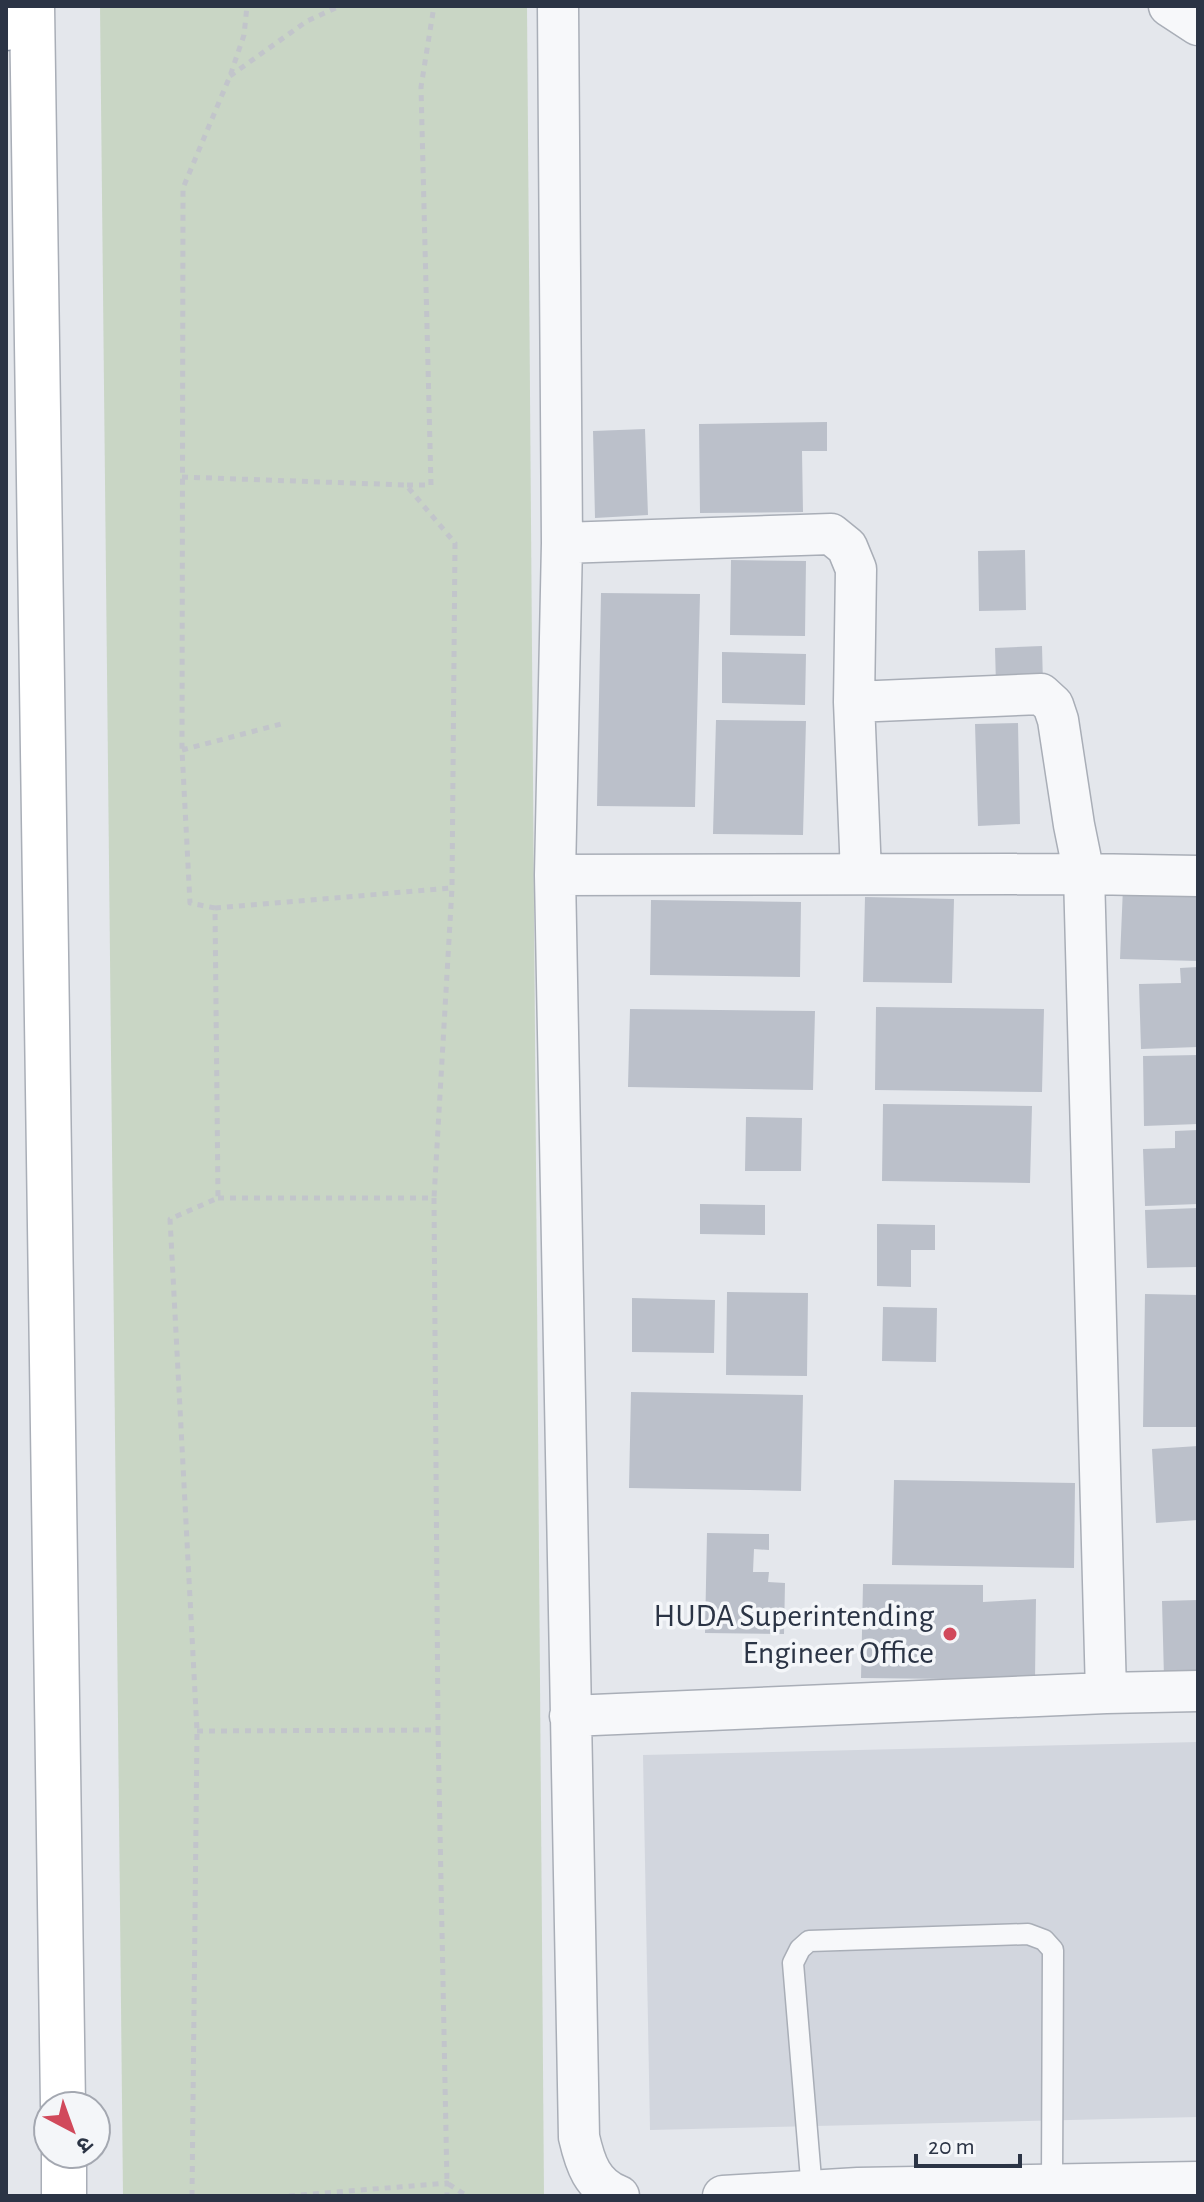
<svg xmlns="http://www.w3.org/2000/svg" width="1204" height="2202" viewBox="0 0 1204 2202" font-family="'Alegreya Sans','Noto Sans Devanagari',sans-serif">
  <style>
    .built { fill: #d2d6de }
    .green { fill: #c9d6c5 }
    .building { fill: #bbc0ca }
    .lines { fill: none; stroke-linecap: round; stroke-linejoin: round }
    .lane-casing { stroke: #a9aeb7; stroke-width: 23 }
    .street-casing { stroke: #a9aeb7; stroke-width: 43 }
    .secondary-casing { stroke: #a9aeb7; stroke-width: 47 }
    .highway-casing { stroke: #8b94a3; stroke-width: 47 }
    .path { stroke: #c2c5cb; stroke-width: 5; stroke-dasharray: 6 6; stroke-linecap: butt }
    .lane { stroke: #f7f8fa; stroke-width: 20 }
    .street { stroke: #f7f8fa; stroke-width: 40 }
    .secondary { stroke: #fff; stroke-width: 44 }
    .highway { stroke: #fff; stroke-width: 44 }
    .poi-dot { fill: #d1495b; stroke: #f4f6f9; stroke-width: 3 }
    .labels { text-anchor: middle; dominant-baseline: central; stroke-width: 7; stroke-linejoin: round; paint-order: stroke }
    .poi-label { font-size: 32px; fill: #2b3445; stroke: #f4f6f9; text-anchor: end }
  </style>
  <rect width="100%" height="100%" fill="#e4e7ec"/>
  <path class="built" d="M1198,1742V2117L650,2130L643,1755Z"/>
  <path class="green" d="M100,6H527L544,2196H123Z"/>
  <path class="building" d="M827,422V451H802L803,512L700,513L699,424Z
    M645,429L648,515L595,518L593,431Z
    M1025,550L1026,610L979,611L978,551Z
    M731,560L806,561L805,636L730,635Z
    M601,593L700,594L695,807L597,806Z
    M1042,646L1043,684L996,685L995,648Z
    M722,652L806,654L805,705L722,703Z
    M716,720L806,721L803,835L713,834Z
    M1018,723L1020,824L978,826L975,724Z
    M1123,887L1198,889V961L1120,959Z
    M865,897L954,899L952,983L863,982Z
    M651,900L801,902L800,977L650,975Z
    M1198,967V1047L1141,1049L1139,984L1181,983L1180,968Z
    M876,1007L1044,1009L1042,1092L875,1090Z
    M630,1009L815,1011L813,1090L628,1087Z
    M1198,1055V1124L1144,1126L1143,1056Z
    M883,1104L1032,1106L1030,1183L882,1181Z
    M746,1117L802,1118L801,1171H745Z
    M1198,1130V1204L1145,1206L1143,1149L1175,1148V1131Z
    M700,1204L765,1205V1235L700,1234Z
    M1198,1208V1267L1147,1268L1145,1210Z
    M877,1224L935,1225V1250H911V1287L877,1286Z
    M727,1292L808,1293L807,1376L726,1375Z
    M1145,1294L1198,1295V1427H1143Z
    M632,1298L715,1300L714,1353L632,1352Z
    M883,1307L937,1308L936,1362L882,1361Z
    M631,1392L803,1395L801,1491L629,1488Z
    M1198,1446V1520L1156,1523L1152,1449Z
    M894,1480L1075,1483L1074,1568L892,1565Z
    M707,1533L769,1534V1550L754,1549L753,1572H769L768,1582L785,1583L784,1634L705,1633Z
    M863,1584L983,1585V1602L1036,1599L1035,1680L861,1678Z
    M1198,1600V1677L1164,1678L1162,1601Z"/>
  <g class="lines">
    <g class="lane-casing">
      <path id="lane" d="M812,2191L793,1963L800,1949L809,1941L1028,1934L1044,1940L1053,1950L1052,2183"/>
    </g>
    <g class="street-casing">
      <path id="street" d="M558,6L562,543L555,875L579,2137C585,2163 592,2186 619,2196
        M1169,6L1198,25
        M562,543L831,534L847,547L856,569L854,702L861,874
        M854,702L1041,694L1053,705L1058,720L1074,825L1084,874L1106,1693
        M555,875L1084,874L1198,876
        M570,1716L1106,1693L1198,1691
        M723,2196L858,2188L1198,2182"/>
    </g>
    <g class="secondary-casing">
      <path id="secondary" d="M32,6L63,2106
        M64,2154V2196"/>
    </g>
    <g class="highway-casing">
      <path id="highway" d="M6,28L9,6"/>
    </g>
    <path class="path" d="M230,76L307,21L340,6
      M182,477L406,485L455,543L452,888L434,1198
      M407,485H431L421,87L434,6
      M182,750L281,724
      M215,908L452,888
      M218,1198H434L438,1730
      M197,1731L438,1730L447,2183L467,2196
      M192,2196L197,1731L170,1219L218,1198L215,908L190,903L182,750L183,188L230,76L244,35L247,6
      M289,2196L447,2183V2196"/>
    <use href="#lane" class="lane"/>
    <use href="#street" class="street"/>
    <use href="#secondary" class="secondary"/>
    <use href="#highway" class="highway"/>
  </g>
  <circle class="poi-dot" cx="950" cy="1634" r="8"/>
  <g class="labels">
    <g class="poi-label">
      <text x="934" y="1616">HUDA Superintending<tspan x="934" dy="37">Engineer Office</tspan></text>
    </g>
  </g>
  <rect width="1204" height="2202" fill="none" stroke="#2b3445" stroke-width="16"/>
  <g transform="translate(72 2130) rotate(139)"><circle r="38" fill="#f4f6f9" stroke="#a4a8b1" stroke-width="2"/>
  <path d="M0-6L14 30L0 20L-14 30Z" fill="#d1495b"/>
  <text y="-12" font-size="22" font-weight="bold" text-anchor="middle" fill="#2b3445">उ</text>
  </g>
  <path d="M916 2154v12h104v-12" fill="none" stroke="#2b3445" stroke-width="4"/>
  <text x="928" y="2154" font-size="24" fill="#2b3445" stroke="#f4f6f9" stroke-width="6" paint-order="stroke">20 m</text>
</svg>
